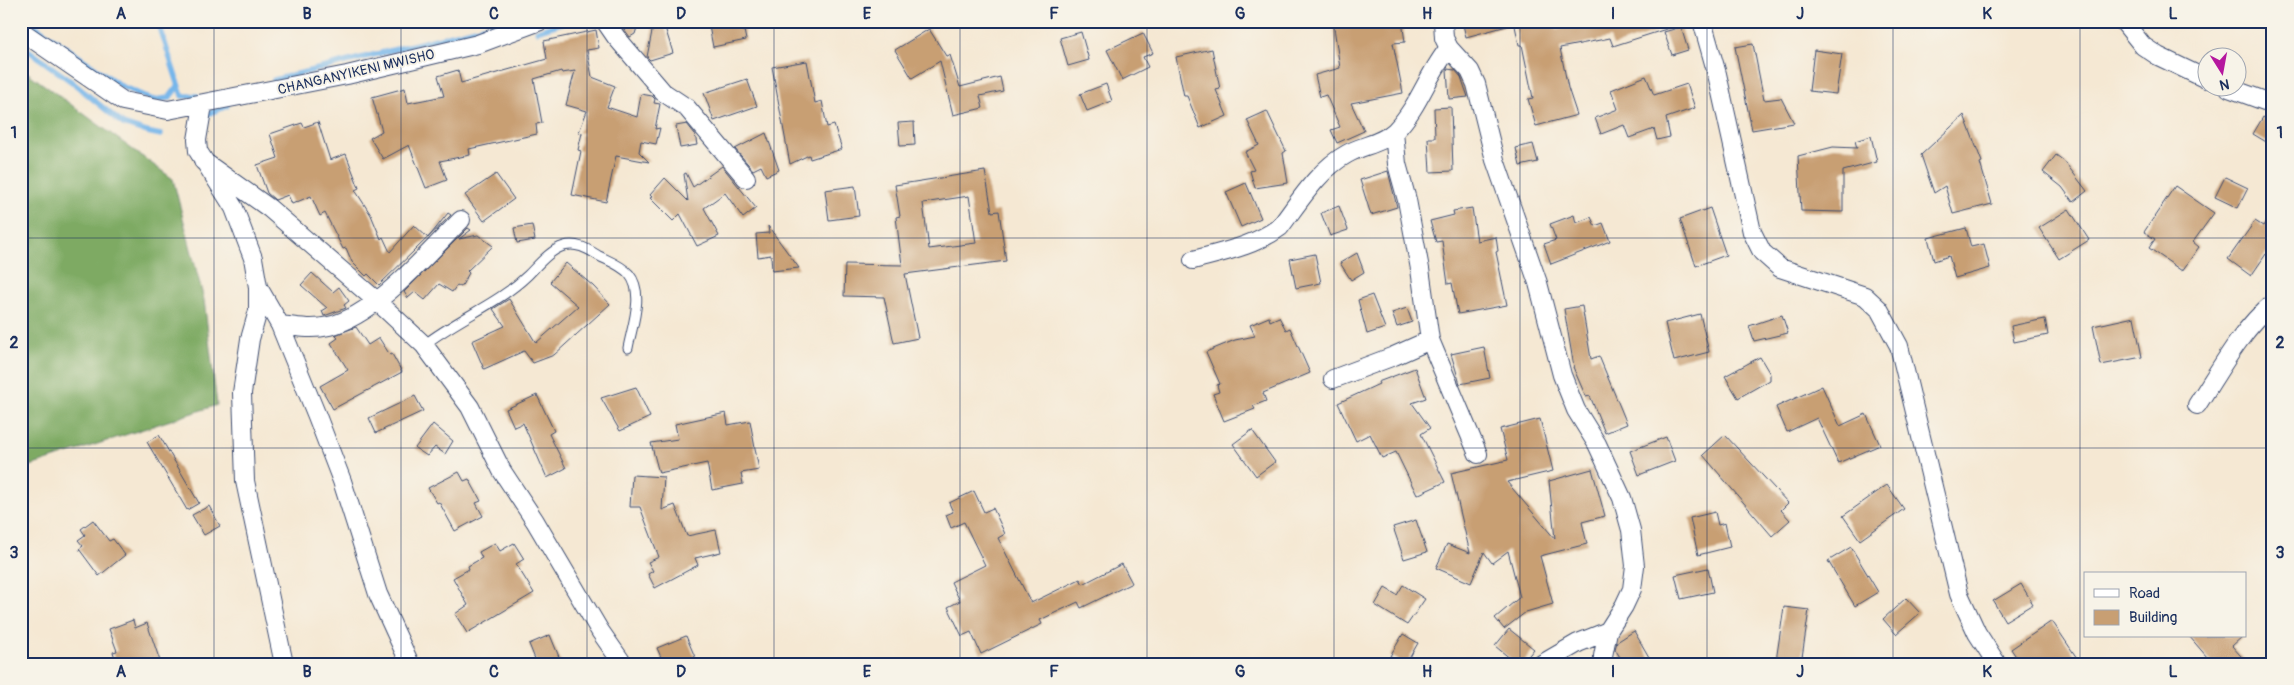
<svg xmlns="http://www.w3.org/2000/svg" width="2294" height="685" viewBox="0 0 2294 685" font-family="Pangolin,sans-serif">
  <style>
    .forest { fill: #7eaa63; stroke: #4c6c60 }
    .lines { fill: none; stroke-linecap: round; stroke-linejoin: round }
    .stream { stroke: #76b6ea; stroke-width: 5.5 }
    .building { fill: #c89f73; fill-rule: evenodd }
    .service-casing { stroke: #3c4b70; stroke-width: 11 }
    .minor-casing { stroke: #3c4b70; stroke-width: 20 }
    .service { stroke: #fff; stroke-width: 9 }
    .minor { stroke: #fff; stroke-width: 18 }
    .grid { fill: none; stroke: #1b2f5e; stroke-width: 1; stroke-opacity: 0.55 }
    .labels { text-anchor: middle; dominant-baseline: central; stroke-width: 4; stroke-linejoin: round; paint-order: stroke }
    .street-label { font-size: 14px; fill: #1b2f5e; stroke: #f7f3e8 }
    .neatline { fill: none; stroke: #1b2f5e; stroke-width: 2 }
    .grid-label { font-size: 16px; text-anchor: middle; font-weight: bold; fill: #1b2f5e }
  </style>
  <rect width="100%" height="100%" fill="#f7f3e8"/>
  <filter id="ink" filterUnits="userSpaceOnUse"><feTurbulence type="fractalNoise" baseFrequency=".02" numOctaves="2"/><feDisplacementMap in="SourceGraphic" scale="10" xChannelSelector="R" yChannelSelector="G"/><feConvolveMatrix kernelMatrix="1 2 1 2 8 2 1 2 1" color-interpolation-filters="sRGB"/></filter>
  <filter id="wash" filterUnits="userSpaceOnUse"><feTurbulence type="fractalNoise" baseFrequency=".0096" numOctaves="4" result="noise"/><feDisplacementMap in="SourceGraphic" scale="20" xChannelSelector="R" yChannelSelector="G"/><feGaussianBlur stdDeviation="1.12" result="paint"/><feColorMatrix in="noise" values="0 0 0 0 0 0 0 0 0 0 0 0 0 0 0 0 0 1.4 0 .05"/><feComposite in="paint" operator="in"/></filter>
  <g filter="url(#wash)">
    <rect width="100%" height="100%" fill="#f5e8d3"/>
    <path class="forest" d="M21,68L173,179L204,300L217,405L21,469Z"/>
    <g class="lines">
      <path class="stream" d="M28,21L121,86L153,100L169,98L179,85
        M158,21L182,96H197
        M537,31L568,21
        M21,45L72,82L123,124L147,132L161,135
        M274,80L508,21
        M205,115L227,106"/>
    </g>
    <g id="blocks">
      <path class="building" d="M618,21H639L635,34L630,37Z
        M654,21H663L673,53L650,60L647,57Z
        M712,21H742L746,40L713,47L709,26L713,25Z
        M1333,21H1402L1405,42L1393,43L1403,93L1351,103L1364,131L1337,143L1331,130L1340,127L1326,95L1320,97L1315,75L1340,68Z
        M1462,21H1506L1507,26L1466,37Z
        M1514,21H1554L1556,29L1600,21H1682V24L1613,46L1610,38L1560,48L1568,88L1577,115L1536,126L1528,99L1533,98L1522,45H1519Z
        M1681,27L1688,50L1672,55L1664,32Z
        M929,29L946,56L950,55L960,87L1000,77L1003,91L980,96L983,108L953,115L940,61L912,78L895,50Z
        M596,30L599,48L587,50L592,77L615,86L607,107L637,117L641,94L652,96L655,99L654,103L660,104L655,129L660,128L656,144L641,141L639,152L649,162L616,156L606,202L572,195L581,151L578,150L582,133L579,132L587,111L566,105L575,71L562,73L561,71L534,79L542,123L536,124L537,134L469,149L470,155L440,161L447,180L426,188L409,145L383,159L370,138L382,131L372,97L405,88L408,103L444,96L438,76L458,70L461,83L547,59L544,41Z
        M1081,32L1089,60L1068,66L1060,38Z
        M1143,33L1153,53L1143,57L1148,67L1122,80L1107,50Z
        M1753,44L1764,100L1781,98L1794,123L1752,130L1735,47Z
        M1212,49L1220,89L1216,90L1227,116L1200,128L1187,96H1184L1176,57Z
        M1814,50L1842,54L1836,94L1809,91Z
        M807,61L815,103L822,101L827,127L834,125L842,149L810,159L809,155L790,164L772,67Z
        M1447,69L1455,70L1461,77L1468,97L1449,99Z
        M1646,76L1654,95L1687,84L1695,108L1666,118L1670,137L1657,140L1654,129L1629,138L1624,125L1601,134L1595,118L1618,109L1611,90Z
        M747,79L757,106L714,121L704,93Z
        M1106,84L1112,101L1087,111L1080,94Z
        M1451,107L1453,171L1430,172L1428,138H1435L1434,108Z
        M1267,111L1286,151L1283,153L1288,183L1255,188L1250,171L1254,170L1245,152L1259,145L1247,120Z
        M1964,115L1982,162L1980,163L1992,204L1953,214L1945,186L1934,193L1921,155Z
        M2263,117L2273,122V146L2253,134Z
        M318,122L330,160L346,154L359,188L355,190L371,215L381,239L383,237L390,252L414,225L428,238L448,213L451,215L379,285L368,274L366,276L352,262L346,248L343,249L325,213L320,216L311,196L292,204L288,195L275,200L267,193L257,165L278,158L270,134L302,123L304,127Z
        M914,122L915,145L900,146L898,123Z
        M687,124L695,134L697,145L680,148L676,126Z
        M766,133L779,170L766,176L761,166L753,170L735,149Z
        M1871,136L1877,162L1843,171V212L1801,211L1798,156L1833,147L1857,148L1855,141Z
        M1533,144L1538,162L1520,166L1516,148Z
        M2056,155L2064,161L2087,191L2073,202L2062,187L2043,172Z
        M722,166L756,208L743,218L725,193L704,208L719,236L697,246L680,214L673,221L650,198L652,197L650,195L665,178L688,201L684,174L686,173L693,187Z
        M985,171L992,212L999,211L1006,261L905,274L918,338L894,343L884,297L844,296L845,264L902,265L896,217L900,216L895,185ZM969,196L976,243L929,249L923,203Z
        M1388,171L1397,207L1371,215L1360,180Z
        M496,174L514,199L484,221L465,195Z
        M2225,177L2248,188L2238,208L2215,197Z
        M1246,183L1261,218L1241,227L1226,192Z
        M855,186L859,216L829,220L825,190Z
        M2175,186L2214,213L2193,242L2199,247L2182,271L2149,248L2155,239L2144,232Z
        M1339,206L1348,230L1330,236L1321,213Z
        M1472,208L1477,241L1496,237L1498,251L1496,252L1507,305L1458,314L1452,283L1448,284L1442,241L1436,242L1430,221L1454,215L1453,211Z
        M1710,208L1726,255L1696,266L1680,219Z
        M2069,209L2089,240L2059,259L2039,228Z
        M2273,212V258L2266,254L2251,276L2228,259L2255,221L2263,226Z
        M1574,215L1576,223L1591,217L1595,226L1603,223L1610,241L1551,264L1544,244L1556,240L1550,224Z
        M532,225L535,240L517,243L514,228Z
        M768,226L785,249L799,268L772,271L771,255L758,257L756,234L769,233Z
        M468,228L471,230L459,239L478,235L493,246L467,271L469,273L461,287L457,285L452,292L439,284L425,300L415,292L408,298L404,292Z
        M1966,228L1971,247L1984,244L1990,268L1955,278L1949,256L1934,261L1928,238Z
        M1357,253L1364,272L1351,280L1340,263Z
        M1315,254L1321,283L1296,288L1290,259Z
        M566,263L593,286L610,304L554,355L533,363L524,351L484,369L472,341L505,326L493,309L509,299L536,343L578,306L550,282Z
        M312,273L333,292L339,287L349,301L344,305L346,308L324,316L322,311L327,308L301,285Z
        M1372,295L1385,328L1367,334L1358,300Z
        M1582,306L1591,359L1599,356L1627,424L1605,433L1590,396L1586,397L1573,367H1574L1564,309Z
        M1407,308L1412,322L1397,327L1392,313Z
        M1700,314L1709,352L1674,361L1665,323Z
        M1782,315L1788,333L1754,341L1749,326Z
        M1269,317L1270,321L1279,317L1286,330L1290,328L1310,373L1263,393L1266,401L1253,406L1255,409L1224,421L1213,394L1219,392L1217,385L1220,384L1206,352L1235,340L1255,336L1250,325Z
        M2134,317L2142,357L2101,365L2093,326Z
        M2045,319L2048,335L2014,342L2011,326Z
        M356,327L368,345L379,338L390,355L392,354L402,372L333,409L320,386L348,370L331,343L338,338L335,335Z
        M1484,347L1490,378L1460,384L1451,354Z
        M1760,357L1770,374V380L1738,398L1725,376Z
        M1415,368L1426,398L1412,403L1430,428L1421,434L1445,482L1417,495L1396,452L1382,458L1370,434L1356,441L1338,403L1379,384L1378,382Z
        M1822,386L1840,426L1866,414L1880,445L1838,463L1817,418L1787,432L1776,407Z
        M636,387L650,417L620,431L601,398Z
        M537,395L554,431L549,434L566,468L547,478L523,423L514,427L506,409Z
        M415,396L423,411L376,433L369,418Z
        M726,413L728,425L750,421L759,470L741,473L743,484L712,490L707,463L659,473L651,443L678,439L675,424Z
        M1540,419L1553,471L1507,482L1555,539L1549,481L1592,469L1605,516L1582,522L1587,544L1540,556L1553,604L1526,612L1504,629L1495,618L1520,597L1508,551L1492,563L1484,552L1471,583L1436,568L1447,544L1470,553L1451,473L1508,460L1500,429Z
        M433,424L453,441L445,454L435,447L427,456L415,448Z
        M1252,430L1275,462L1256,476L1233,444Z
        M159,435L199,503L187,510L147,442Z
        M1725,435L1788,503L1781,510L1790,520L1772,536L1703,455Z
        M1666,437L1675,461L1639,475L1630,451Z
        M459,472L464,481L469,479L481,501L476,503L483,516L455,531L439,502L437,503L428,488Z
        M632,475L664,477L662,510L675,505L687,536L716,530L721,552L695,558L698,565L655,588L648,574L653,571L648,562L659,557L640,507H630Z
        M1887,485L1904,509L1860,540L1843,516Z
        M974,491L984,512L993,508L1005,534L998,538L1031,603L1080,579L1083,584L1122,564L1132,583L1081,608L1078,602L1040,620L1042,624L981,654L971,632L962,636L948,607L960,601L951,582L985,565L964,522L951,528L946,515L953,512L949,503Z
        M209,506L220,526L204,535L192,515Z
        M1715,512L1718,525L1725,523L1730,547L1698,555L1690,518Z
        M93,520L109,541L113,539L125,555L99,576L79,549L83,546L78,540L85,535L81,529Z
        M1416,520L1427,552L1404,559L1393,527Z
        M495,543L500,551L514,543L524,559L516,564L534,593L467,633L455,614L468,605L453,578L469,569L468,566L482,558L479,552Z
        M1851,547L1878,592L1855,606L1828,561Z
        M1708,568L1713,592L1681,599L1675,575Z
        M2021,584L2033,604L2005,621L1993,601Z
        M1403,585L1425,599L1407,625L1375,605L1385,588L1397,595Z
        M1906,598L1920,613L1896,634L1883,619Z
        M1784,607L1809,610L1801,664L1776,661Z
        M133,620L135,628L147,623L161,664H117L113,652L117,651L109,629Z
        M2052,621L2081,664H2021L2011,649Z
        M1509,629L1534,649L1522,664H1517L1495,646Z
        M1634,631L1653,664H1624L1615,649L1617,642Z
        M1403,634L1418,643L1406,664L1390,656Z
        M550,635L562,664H537L529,644Z
        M686,636L698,664H664L657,648Z
        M2189,636H2243L2232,646L2248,664H2213Z"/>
    </g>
  </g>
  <g filter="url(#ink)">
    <use href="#blocks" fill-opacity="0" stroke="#3c4b70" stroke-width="1"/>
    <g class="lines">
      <g class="service-casing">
        <path id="service" d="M424,345C457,319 498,304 528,275C538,265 550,250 564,246C577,242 589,250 599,256C609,261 621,265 629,274C645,293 632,326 628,348"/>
      </g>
      <g class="minor-casing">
        <path id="minor" d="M605,21L616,37L663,92L687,108L746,178
          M1443,21L1444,38L1449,48L1470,71L1476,84L1495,160L1538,283L1562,375L1576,410L1597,444L1622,498L1631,530L1635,566L1632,589L1624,606L1608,631L1603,656V664
          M1702,21L1717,74L1752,232L1762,252L1780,268L1865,296L1879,309L1899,346L1959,594L1977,633L1997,664
          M2123,21L2143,46L2158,56L2206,79
          M21,31L123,101L168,110L347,75L478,44L540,21
          M2229,88L2273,104
          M203,105L197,140L198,151L234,208L253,258L258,287V311L250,339L242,393L245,481L284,664
          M1394,132L1397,164L1407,200L1420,269L1430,340L1478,454
          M203,161L269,208L378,302L424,345L470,407L502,471L535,521L600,631L623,664
          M1193,260C1223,252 1255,246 1280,227C1299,202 1319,169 1347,154C1363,145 1381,144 1395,131C1419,107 1428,73 1449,48
          M258,287L280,325L317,416L342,481L378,594L410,664
          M280,325C296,327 312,330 329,326C375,316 428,253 461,220
          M1333,379L1394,356L1430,340
          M2197,405C2220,370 2240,331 2273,303
          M1542,664L1578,643L1608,631"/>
      </g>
      <use href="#service" class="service"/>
      <use href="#minor" class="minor"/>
    </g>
  </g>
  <path class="grid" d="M214,21V664M401,21V664M587,21V664M774,21V664M960,21V664M1147,21V664M1334,21V664M1520,21V664M1707,21V664M1893,21V664M2080,21V664M21,238H2273M21,448H2273"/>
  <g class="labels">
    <g class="street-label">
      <text transform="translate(356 72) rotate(-13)">CHANGANYIKENI MWISHO</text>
    </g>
  </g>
  <rect width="2294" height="685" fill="none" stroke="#f7f3e8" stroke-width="55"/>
  <rect x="2084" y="572" width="162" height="65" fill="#f7f3e8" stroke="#9fa5b1"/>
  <rect x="2094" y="589" width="25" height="8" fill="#ffffff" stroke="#9fa5b1"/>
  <text x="2129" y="598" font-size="15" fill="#1b2f5e">Road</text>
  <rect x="2094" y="610" width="25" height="15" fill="#c89f73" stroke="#9fa5b1"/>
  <text x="2129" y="622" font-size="15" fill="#1b2f5e">Building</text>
  <g transform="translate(2222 72) rotate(169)"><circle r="24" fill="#f7f3e8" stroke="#9fa5b1"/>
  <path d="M0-4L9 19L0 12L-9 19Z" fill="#b5179e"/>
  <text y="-8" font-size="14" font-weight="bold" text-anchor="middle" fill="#1b2f5e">N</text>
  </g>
  <rect x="28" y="28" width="2238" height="630" class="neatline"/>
  <g class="grid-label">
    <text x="121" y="19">A</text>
    <text x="307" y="19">B</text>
    <text x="494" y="19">C</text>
    <text x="681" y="19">D</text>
    <text x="867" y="19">E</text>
    <text x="1054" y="19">F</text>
    <text x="1240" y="19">G</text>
    <text x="1427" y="19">H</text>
    <text x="1613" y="19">I</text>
    <text x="1800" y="19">J</text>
    <text x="1987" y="19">K</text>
    <text x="2173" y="19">L</text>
    <text x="14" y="138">1</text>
    <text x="2280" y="138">1</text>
    <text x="14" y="348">2</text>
    <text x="2280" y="348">2</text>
    <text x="14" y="558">3</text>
    <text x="2280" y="558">3</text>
    <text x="121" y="677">A</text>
    <text x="307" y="677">B</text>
    <text x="494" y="677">C</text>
    <text x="681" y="677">D</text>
    <text x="867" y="677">E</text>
    <text x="1054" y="677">F</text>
    <text x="1240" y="677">G</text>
    <text x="1427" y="677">H</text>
    <text x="1613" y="677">I</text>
    <text x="1800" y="677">J</text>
    <text x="1987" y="677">K</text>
    <text x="2173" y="677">L</text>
  </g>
</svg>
